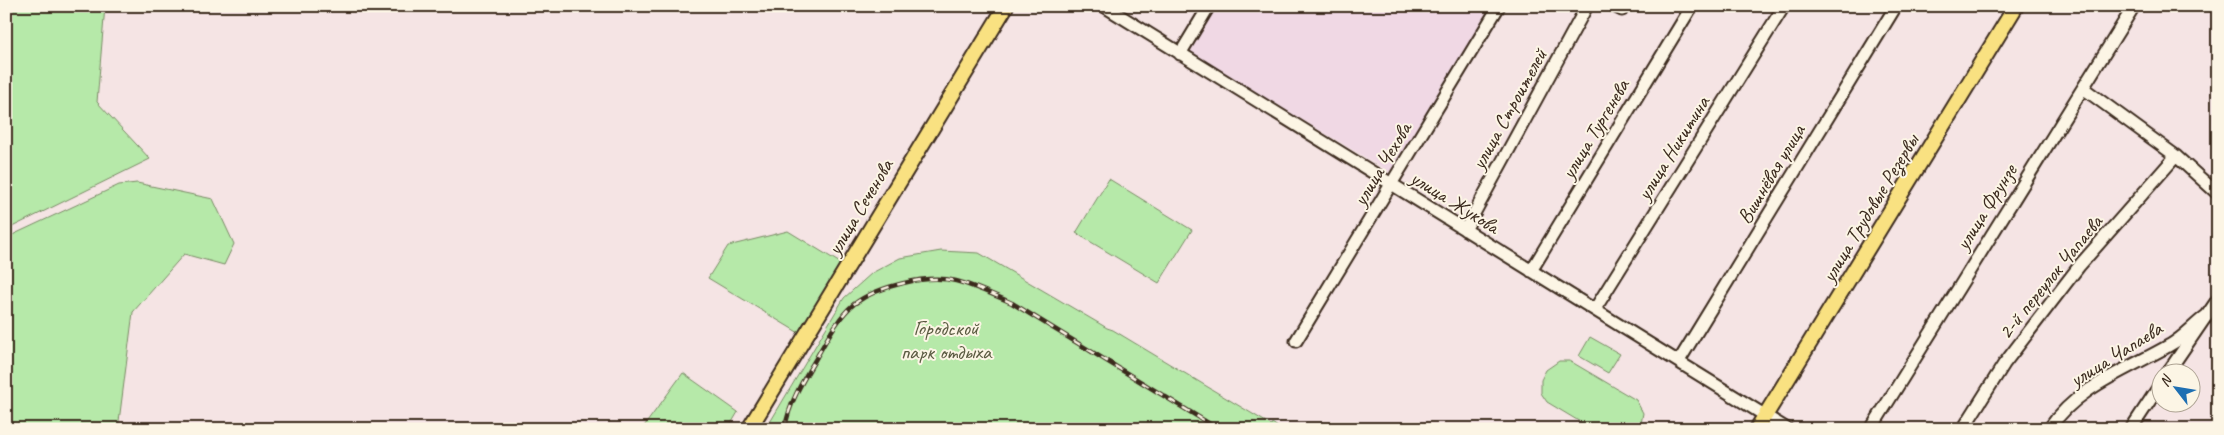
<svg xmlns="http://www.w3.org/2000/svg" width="2224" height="435" viewBox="0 0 2224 435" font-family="Caveat,sans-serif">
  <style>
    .built { fill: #f0d8e4 }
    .green { fill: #b6e9a9; stroke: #788a64 }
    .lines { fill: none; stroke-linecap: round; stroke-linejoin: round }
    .minor-casing { stroke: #3b2a1e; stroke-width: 15 }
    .major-casing { stroke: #3b2a1e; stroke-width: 18 }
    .minor { stroke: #fcf5e5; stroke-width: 11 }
    .major { stroke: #f9e181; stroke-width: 14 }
    .rail-casing { stroke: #3b2a1e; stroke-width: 4.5 }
    .rail { stroke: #fcf5e5; stroke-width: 2.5; stroke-dasharray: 8; stroke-linecap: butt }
    .labels { text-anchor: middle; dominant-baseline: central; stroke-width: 4; stroke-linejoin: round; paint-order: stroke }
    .street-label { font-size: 21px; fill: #3b2a1e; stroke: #fcf5e5 }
    .park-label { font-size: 21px; fill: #5a5a41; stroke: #fcf5e5 }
  </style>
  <rect width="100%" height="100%" fill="#f5e4e4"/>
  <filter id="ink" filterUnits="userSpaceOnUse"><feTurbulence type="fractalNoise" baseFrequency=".02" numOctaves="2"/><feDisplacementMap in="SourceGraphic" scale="10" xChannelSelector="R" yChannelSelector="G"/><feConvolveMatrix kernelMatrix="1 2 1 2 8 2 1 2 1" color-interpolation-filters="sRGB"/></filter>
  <g filter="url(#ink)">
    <path class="built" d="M1213,6H1491L1390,172L1186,50Z"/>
    <path class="green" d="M6,6H105L97,102L150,159L6,230Z
      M1109,179L1192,230L1159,283L1076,233Z
      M137,183L213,199L234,244L224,265L184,254L133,312L118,429H6V238L119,185Z
      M788,231L842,264L799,333L708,278L728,246Z
      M941,251L979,253L1107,328L1113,330L1271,425L1272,423L1281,429H766L844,298L872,273L900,258Z
      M1590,337L1620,354L1608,373L1579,356Z
      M1559,361H1570L1636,400L1643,413L1640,429H1592L1547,402L1541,393V380L1546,370Z
      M683,373L738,412L728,429H642Z"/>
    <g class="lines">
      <g class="minor-casing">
        <path id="minor" d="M1104,6L1787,429
          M1614,6L1622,10
          M1180,54L1209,6
          M2083,88L2176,156L2218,194
          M1465,230L1587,6
          M1531,271L1692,6
          M1595,309L1784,6
          M1296,341L1499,6
          M1679,361L1896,6
          M2168,372L2218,299
          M1871,429L2134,6
          M1963,429L2004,364L2080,265L2176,156
          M2049,429C2078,386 2127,370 2170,345C2183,338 2194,325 2206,316
          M2131,429L2162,382"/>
      </g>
      <g class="major-casing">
        <path id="major" d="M749,429L1006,6
          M1757,429L2016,6"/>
      </g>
      <use href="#minor" class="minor"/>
      <use href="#major" class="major"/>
      <g class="rail-casing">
        <path id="rail" d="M785,429C788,405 803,380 815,360C826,341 837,318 854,304C878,286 927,274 956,281C975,286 994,295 1012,303L1218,429"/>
      </g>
      <use href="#rail" class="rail"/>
    </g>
  </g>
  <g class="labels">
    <g class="street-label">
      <text transform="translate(1509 109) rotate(-61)">улица Строителей</text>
      <text transform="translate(1595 129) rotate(-59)">улица Тургенева</text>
      <text transform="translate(1673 148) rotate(-58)">улица Никитина</text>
      <text transform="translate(1382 164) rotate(-59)">улица Чехова</text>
      <text transform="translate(1771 174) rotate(-59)">Вишнёвая улица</text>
      <text transform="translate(1455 202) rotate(32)">улица Жукова</text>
      <text transform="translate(860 207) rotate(-59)">улица Сеченова</text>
      <text transform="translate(1986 207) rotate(-58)">улица Фрунзе</text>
      <text transform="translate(1870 208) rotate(-59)">улица Трудовые Резервы</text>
      <text transform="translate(2050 277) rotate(-51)">2-й переулок Чапаева</text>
      <text transform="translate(2116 354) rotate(-32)">улица Чапаева</text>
    </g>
    <g class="park-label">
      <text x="946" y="328">Городской<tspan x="946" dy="24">парк отдыха</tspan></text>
    </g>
  </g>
  <rect width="2224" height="435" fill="none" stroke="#fcf5e5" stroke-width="25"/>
  <rect x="12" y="12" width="2199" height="410" fill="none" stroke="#3b2a1e" stroke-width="2" filter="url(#ink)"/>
  <g transform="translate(2176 388) rotate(301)"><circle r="24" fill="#fcf5e5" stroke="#afa495"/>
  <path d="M0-4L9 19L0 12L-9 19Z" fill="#1f6fb2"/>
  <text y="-8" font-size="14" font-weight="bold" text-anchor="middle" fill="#3b2a1e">N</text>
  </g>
</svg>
